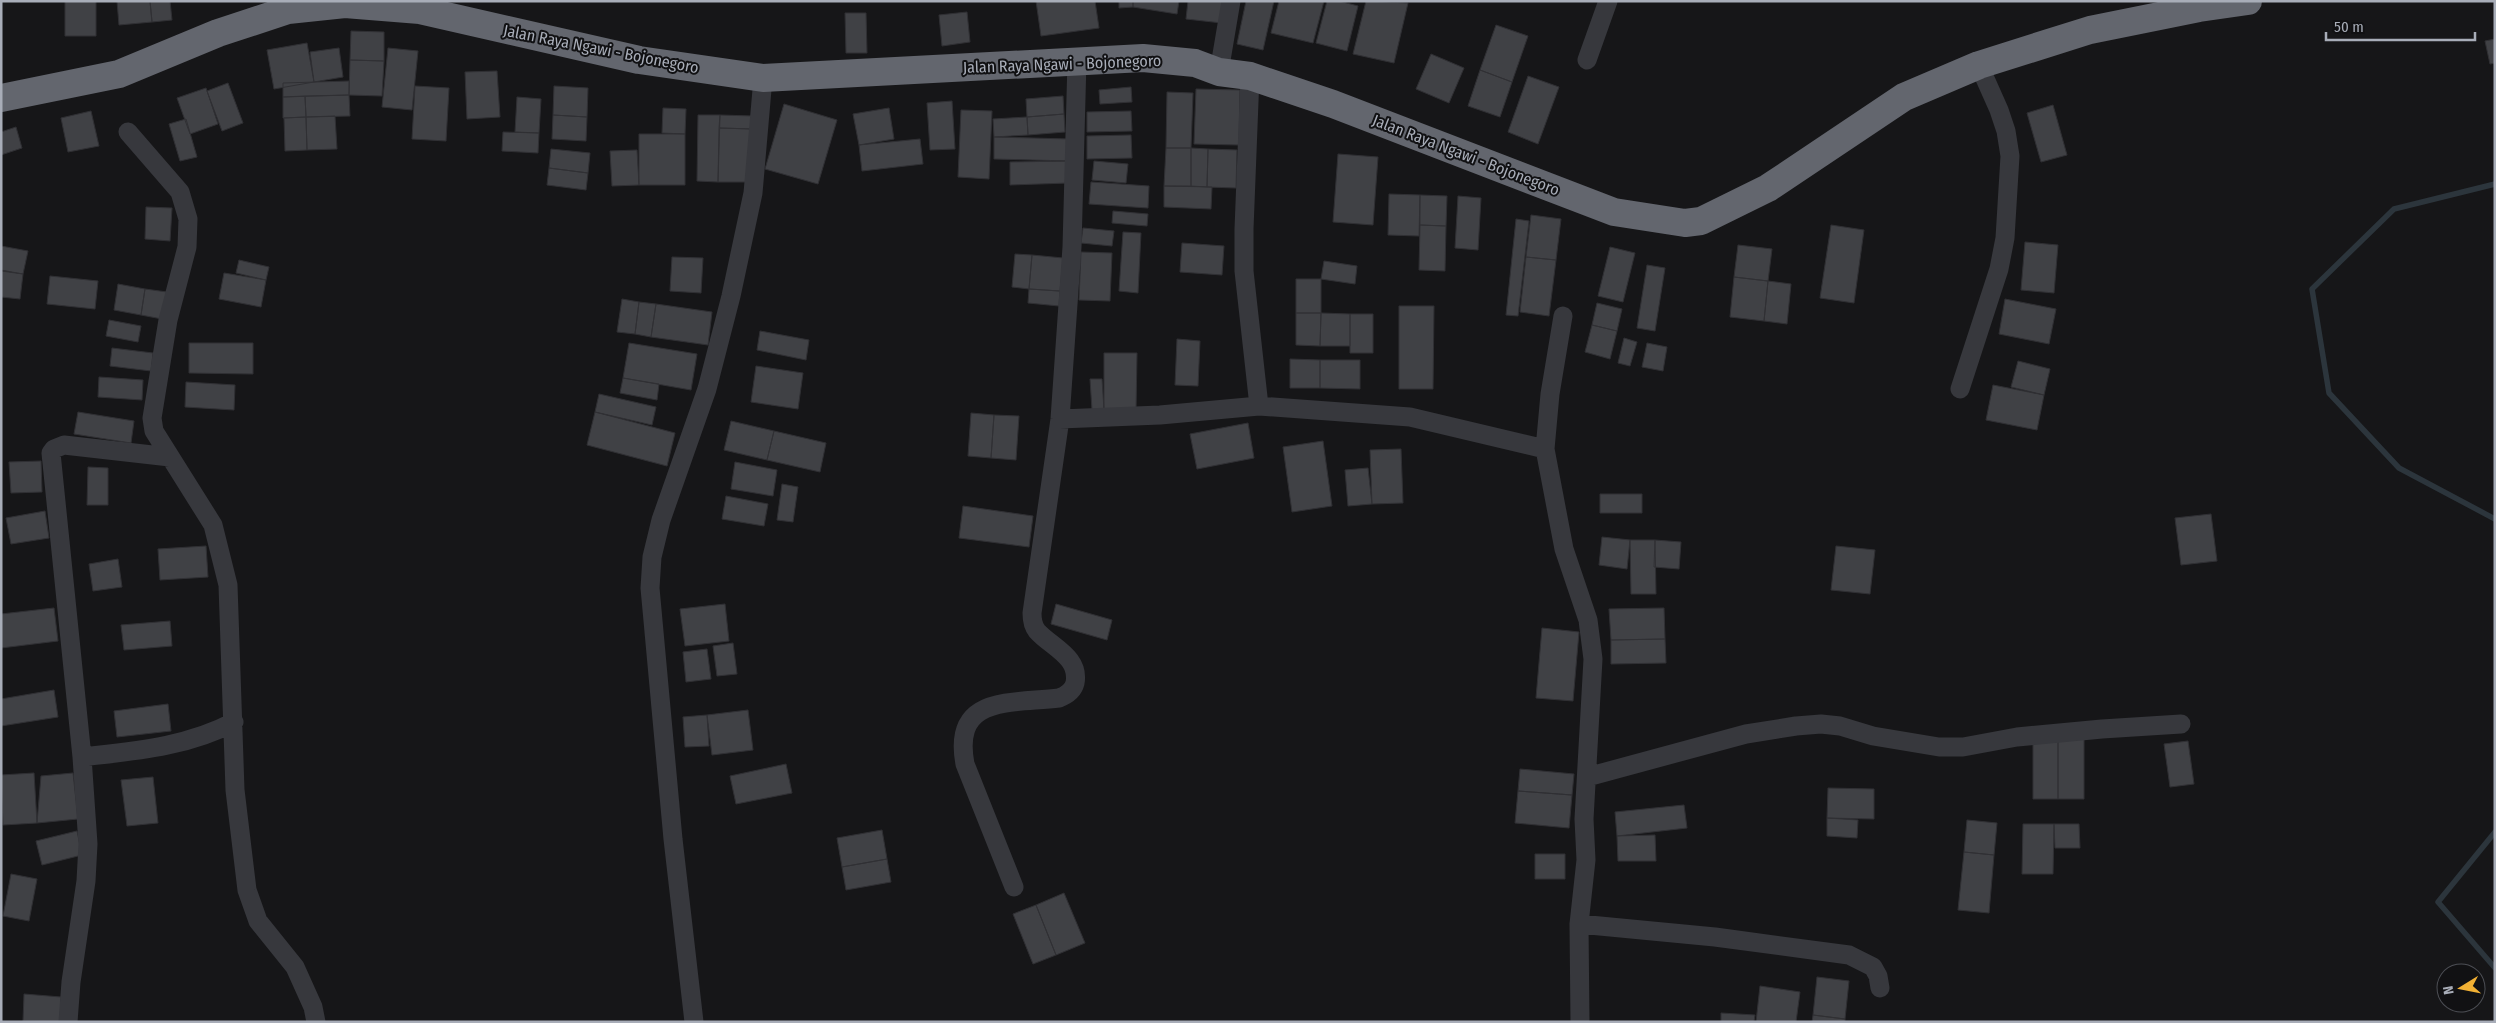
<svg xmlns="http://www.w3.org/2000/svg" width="2496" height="1023" viewBox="0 0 2496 1023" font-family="'Fira Sans Condensed',sans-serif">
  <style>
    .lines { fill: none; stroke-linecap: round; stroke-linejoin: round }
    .stream { stroke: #2c353c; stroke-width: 5.5 }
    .building { fill: #404145; stroke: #303034 }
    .street { stroke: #37383d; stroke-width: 19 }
    .highway { stroke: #63666e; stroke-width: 28 }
    .labels { text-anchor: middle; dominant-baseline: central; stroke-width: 4; stroke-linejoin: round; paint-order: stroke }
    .street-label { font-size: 16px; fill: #a8adb8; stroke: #111113 }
  </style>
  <rect width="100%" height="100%" fill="#161618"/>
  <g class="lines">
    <path class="stream" d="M2495,184L2394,209L2312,289L2329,393L2399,468L2495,519
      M2495,832L2438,902L2495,968"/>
  </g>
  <path class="building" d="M65,1H96V36H65Z
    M117,1H150L152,22L119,25Z
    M150,1H170L172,20L152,22Z
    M1036,1H1095L1099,28L1041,36Z
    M1119,1H1133V7L1119,8Z
    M1133,1H1179L1177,14L1133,7Z
    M1188,1H1224L1222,23L1186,19Z
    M1246,1H1274L1263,50L1237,44Z
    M1279,1H1324L1313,43L1271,33Z
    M1327,1H1339L1358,6L1347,51L1316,43Z
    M1366,1L1408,3L1394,63L1353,54Z
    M967,12L970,42L942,46L939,15Z
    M845,13H866L867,53H846Z
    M1496,25L1528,36L1512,82L1480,70Z
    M351,31L384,32V61L350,60Z
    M2495,39V63L2490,64L2485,41Z
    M307,43L314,82L274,89L267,50Z
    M339,48L343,77L314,82L310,52Z
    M388,48L418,51L412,110L382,107Z
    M1431,54L1464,68L1449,103L1416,89Z
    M350,60L384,61L382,96L349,95Z
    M1480,70L1512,82L1500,117L1468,106Z
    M497,71L500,117L467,119L465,72Z
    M1528,76L1559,87L1538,144L1508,132Z
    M349,81V95L283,97V83Z
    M228,83L243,123L222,131L207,91Z
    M415,86L449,88L446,141L412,139Z
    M554,86L588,88L587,117L553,115Z
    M1131,87L1132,102L1100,104L1099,90Z
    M206,88L218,124L190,134L177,98Z
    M1196,89L1240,90L1239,145L1194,144Z
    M1167,92L1193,93L1191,148H1166Z
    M349,95L350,116L306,117L305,96Z
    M305,96L306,117L283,118V97Z
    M1063,96L1064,114L1027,117L1026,99Z
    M517,97L541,99L539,133L515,132Z
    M952,101L955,149L930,150L927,103Z
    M784,104L837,120L818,184L765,169Z
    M2053,105L2067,155L2041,162L2027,113Z
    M663,108L686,109L685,134L662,133Z
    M889,108L894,139L859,145L853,114Z
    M961,110L992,111L989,179L958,177Z
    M91,111L99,146L68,152L61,118Z
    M1131,111L1132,131L1087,132V112Z
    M1064,114L1065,132L1028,135L1027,117Z
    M553,115L587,117L586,141L552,139Z
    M698,115H720L718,182L697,181Z
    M720,115L753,116V129L719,128Z
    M335,116L337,149L307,150L306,117Z
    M306,117L307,150L285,151L284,118Z
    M1027,117L1028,135L994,137L993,119Z
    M186,119L197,157L180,161L169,124Z
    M16,127L22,148L1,155V132Z
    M719,128L753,129L752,182H718Z
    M503,132L539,133L538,153L502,151Z
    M639,134H685V185H639Z
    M1131,135L1132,158L1087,159V136Z
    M994,137L1070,139L1069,161L994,159Z
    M920,139L923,164L862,171L859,145Z
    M1166,148H1191V186H1164Z
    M1191,148L1208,149L1207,187L1191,186Z
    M551,149L590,153L588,173L549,168Z
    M1208,149L1237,150L1236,188L1207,187Z
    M637,150L639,185L612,186L610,151Z
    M1338,154L1378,157L1373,225L1333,222Z
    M1069,161V183L1010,185V162Z
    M1094,161L1128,164L1126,183L1092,180Z
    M549,168L588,173L586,190L547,185Z
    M1091,182L1149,186L1148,208L1089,204Z
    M1164,186L1212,187L1211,209L1164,207Z
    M1389,194L1420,195L1419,236L1388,235Z
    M1420,195L1447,196L1446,226L1420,225Z
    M1458,196L1481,198L1478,250L1455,248Z
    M146,207L172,208L170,241L145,239Z
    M1113,211L1148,214L1147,226L1112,223Z
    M1531,215L1561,219L1556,260L1526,257Z
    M1516,219L1529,221L1518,316L1506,315Z
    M1420,225L1446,226L1445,271L1419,270Z
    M1831,225L1864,230L1854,303L1820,298Z
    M1083,228L1114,231L1112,246L1081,243Z
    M1123,232L1141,233L1138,293L1119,291Z
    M2025,242L2058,245L2054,293L2021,290Z
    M1182,243L1224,246L1222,275L1180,272Z
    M1738,245L1772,249L1768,281L1734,277Z
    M1,246L28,251L23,274L1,270Z
    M1610,247L1635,253L1623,302L1598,296Z
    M1081,252L1112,253L1110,301L1079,300Z
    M1015,254L1032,255L1029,289L1012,287Z
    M1032,255L1063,258L1060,291L1029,289Z
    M672,257L703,258L701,293L670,291Z
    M1526,257L1556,260L1549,316L1520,312Z
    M239,260L269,267L266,280L236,273Z
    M1324,261L1357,266L1355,284L1321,279Z
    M1647,265L1665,268L1655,331L1637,328Z
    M1,271L23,274L20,299L1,297Z
    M224,273L266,280L261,307L219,299Z
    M50,276L98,281L95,309L47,304Z
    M1734,277L1768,281L1764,321L1730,317Z
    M1296,279H1321V313H1296Z
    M1768,281L1791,284L1787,324L1764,321Z
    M118,284L145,289L141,315L114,310Z
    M145,289L167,292L162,319L141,315Z
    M1029,289L1060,291L1059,306L1028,303Z
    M622,299L639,302L635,334L617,332Z
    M2005,299L2056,309L2049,344L1999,334Z
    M639,302L656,304L651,337L635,334Z
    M1597,303L1622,309L1617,331L1592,325Z
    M656,304L712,312L708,345L651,337Z
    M1399,306H1434L1433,389H1399Z
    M1296,313H1321L1320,346L1296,345Z
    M1321,313L1350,314V346H1320Z
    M1350,314H1373V353H1350Z
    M109,320L141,326L138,342L106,336Z
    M1592,325L1617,331L1610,359L1585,352Z
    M760,331L809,340L806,360L757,350Z
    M1624,338L1637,342L1630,366L1618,363Z
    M1177,339L1200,341L1198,386L1175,385Z
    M189,343H253V374L189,373Z
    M629,343L697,354L691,390L623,378Z
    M1647,343L1667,347L1663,371L1642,367Z
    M112,348L153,353L151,371L110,366Z
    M1104,353H1137L1136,410H1104Z
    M1290,359L1320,360V388H1290Z
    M1320,360H1360V389L1320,388Z
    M2018,361L2050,369L2044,395L2011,387Z
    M756,366L803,373L798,409L751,402Z
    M99,377L143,380L142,400L98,397Z
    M623,378L659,384L657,400L620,393Z
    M1090,379H1102L1104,410H1092Z
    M186,382L235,385L234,410L185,407Z
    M1993,385L2044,395L2037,430L1986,420Z
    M599,394L656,407L652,425L595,412Z
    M78,412L134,421L131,443L74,434Z
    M595,412L675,433L667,466L587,445Z
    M971,413L994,415L991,458L968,456Z
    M994,415L1019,416L1016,460L991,458Z
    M731,421L774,431L767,460L724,450Z
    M1248,423L1254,458L1197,469L1190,434Z
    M774,431L826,443L820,472L767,460Z
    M1323,441L1332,506L1292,512L1283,447Z
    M1401,449L1403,503L1372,504L1370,450Z
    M41,461L42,492L11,493L9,462Z
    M735,462L777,470L773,496L731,489Z
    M88,467L108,468V505H87Z
    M1368,468L1372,504L1348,506L1345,470Z
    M782,484L798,487L793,522L777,520Z
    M1600,494H1642V513H1600Z
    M726,496L768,504L764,526L722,519Z
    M963,506L1033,516L1029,547L959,538Z
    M45,511L49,538L11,544L6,518Z
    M2211,514L2217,561L2181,565L2175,518Z
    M1602,537L1630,540L1627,569L1599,565Z
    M1630,540H1655L1656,594H1631Z
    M1655,540L1681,542L1679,569L1654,567Z
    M206,546L208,577L160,580L158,549Z
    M1836,546L1875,550L1870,594L1831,590Z
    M118,559L122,587L93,591L89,564Z
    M725,604L729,641L685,646L680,609Z
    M1056,604L1112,620L1107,640L1051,624Z
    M54,608L58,641L1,648V614Z
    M1664,608L1665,639L1611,640L1609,609Z
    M170,621L172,646L124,650L121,625Z
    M1542,628L1579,632L1573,701L1536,698Z
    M1665,639L1666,663L1611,664V640Z
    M733,643L737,674L717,676L713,646Z
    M707,649L711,679L686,682L683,652Z
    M54,690L58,717L1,726V699Z
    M168,704L171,731L117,737L114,711Z
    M748,710L753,750L712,755L707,715Z
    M707,715L709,746L685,747L683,717Z
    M2033,739H2058V799H2033Z
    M2058,739H2084V799H2058Z
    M2188,741L2194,784L2170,787L2164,744Z
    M786,764L792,793L736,804L730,776Z
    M1520,769L1574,774L1572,795L1518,791Z
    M34,773L37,823L3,825L1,775Z
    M73,773L78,819L37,823L41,776Z
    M153,777L158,823L127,826L121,780Z
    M1828,788L1874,789V819L1827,818Z
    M1518,791L1572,795L1569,828L1515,823Z
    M1684,805L1687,828L1617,836L1615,812Z
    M1827,818L1858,820L1857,838L1827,836Z
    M1967,820L1997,823L1994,855L1964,852Z
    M2023,824H2054L2053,874H2022Z
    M2054,824H2079L2080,848H2055Z
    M882,830L887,859L842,867L837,838Z
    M77,831L82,855L42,865L36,841Z
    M1655,835L1656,861H1618L1617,836Z
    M1964,852L1994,855L1989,913L1958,910Z
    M1535,854H1565V879H1535Z
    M887,859L891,882L846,890L842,867Z
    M11,874L37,879L29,921L3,916Z
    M1064,893L1085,943L1056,955L1036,905Z
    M1036,905L1056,955L1033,964L1013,914Z
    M1817,977L1849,981L1845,1019L1813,1015Z
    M1760,986L1800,992L1796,1022H1756Z
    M24,994L61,997L60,1022L23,1021Z
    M1721,1013L1755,1015L1754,1022H1721Z
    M1813,1015L1845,1019V1022H1812Z"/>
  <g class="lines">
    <path class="street" d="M1587,60L1608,1
      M1219,72L1231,1
      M1250,76L1244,229V271L1259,406
      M128,132L180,192L188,219L187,247L168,320L152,418L154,431L213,525L228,585L235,790L247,890L258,921L295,967L313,1007L316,1022
      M1563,316L1550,394L1545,449L1564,549L1588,620L1593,659L1584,819L1586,860L1579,924L1580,1022
      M1960,389L1999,269L2005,238L2010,156L2006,131L1999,110L1979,65
      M1060,419L1160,415L1259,406L1410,417L1545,449
      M82,757C134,751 187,747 234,722
      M1587,777L1746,734L1796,726L1821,724L1840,726L1873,736L1939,747H1963L2017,737L2102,729L2181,724
      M1014,887L965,764C952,695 1010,704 1059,698C1067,695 1073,691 1075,683C1080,657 1051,647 1037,631C1033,626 1032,619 1032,613L1060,419L1072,247L1077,60
      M1579,924L1715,937L1849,955L1873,967L1878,976L1880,988
      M68,1022L71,982L86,881L88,844L82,757L51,453L54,449L64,445L170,457
      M694,1022L673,839L650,588L652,557L661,520L707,389L731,296L753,193L763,78"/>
    <path class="highway" d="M1,98L119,74L218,33L288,10L345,4L420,10L639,60L763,78L1143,58L1195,63L1219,72L1250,76L1333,104L1614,212L1685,223L1701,221L1768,188L1904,97L1979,65L2090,30L2199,8L2248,1"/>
  </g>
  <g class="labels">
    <g class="street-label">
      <text transform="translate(601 49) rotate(11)">Jalan Raya Ngawi - Bojonegoro</text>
      <text transform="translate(1062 64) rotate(-2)">Jalan Raya Ngawi - Bojonegoro</text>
      <text transform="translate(1466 155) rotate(21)">Jalan Raya Ngawi - Bojonegoro</text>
    </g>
  </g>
  <rect width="2496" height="1023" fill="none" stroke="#a8adb8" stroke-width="5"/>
  <g transform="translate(2461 988) rotate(260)"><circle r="24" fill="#111113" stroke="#4d4f55"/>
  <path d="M0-4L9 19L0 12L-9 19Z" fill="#f2b134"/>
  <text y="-8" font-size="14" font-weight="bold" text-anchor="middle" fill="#a8adb8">N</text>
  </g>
  <path d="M2326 32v8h149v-8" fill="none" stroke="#a8adb8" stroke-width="2.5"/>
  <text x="2334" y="32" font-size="15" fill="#a8adb8" stroke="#111113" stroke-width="4" paint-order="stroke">50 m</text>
</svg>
